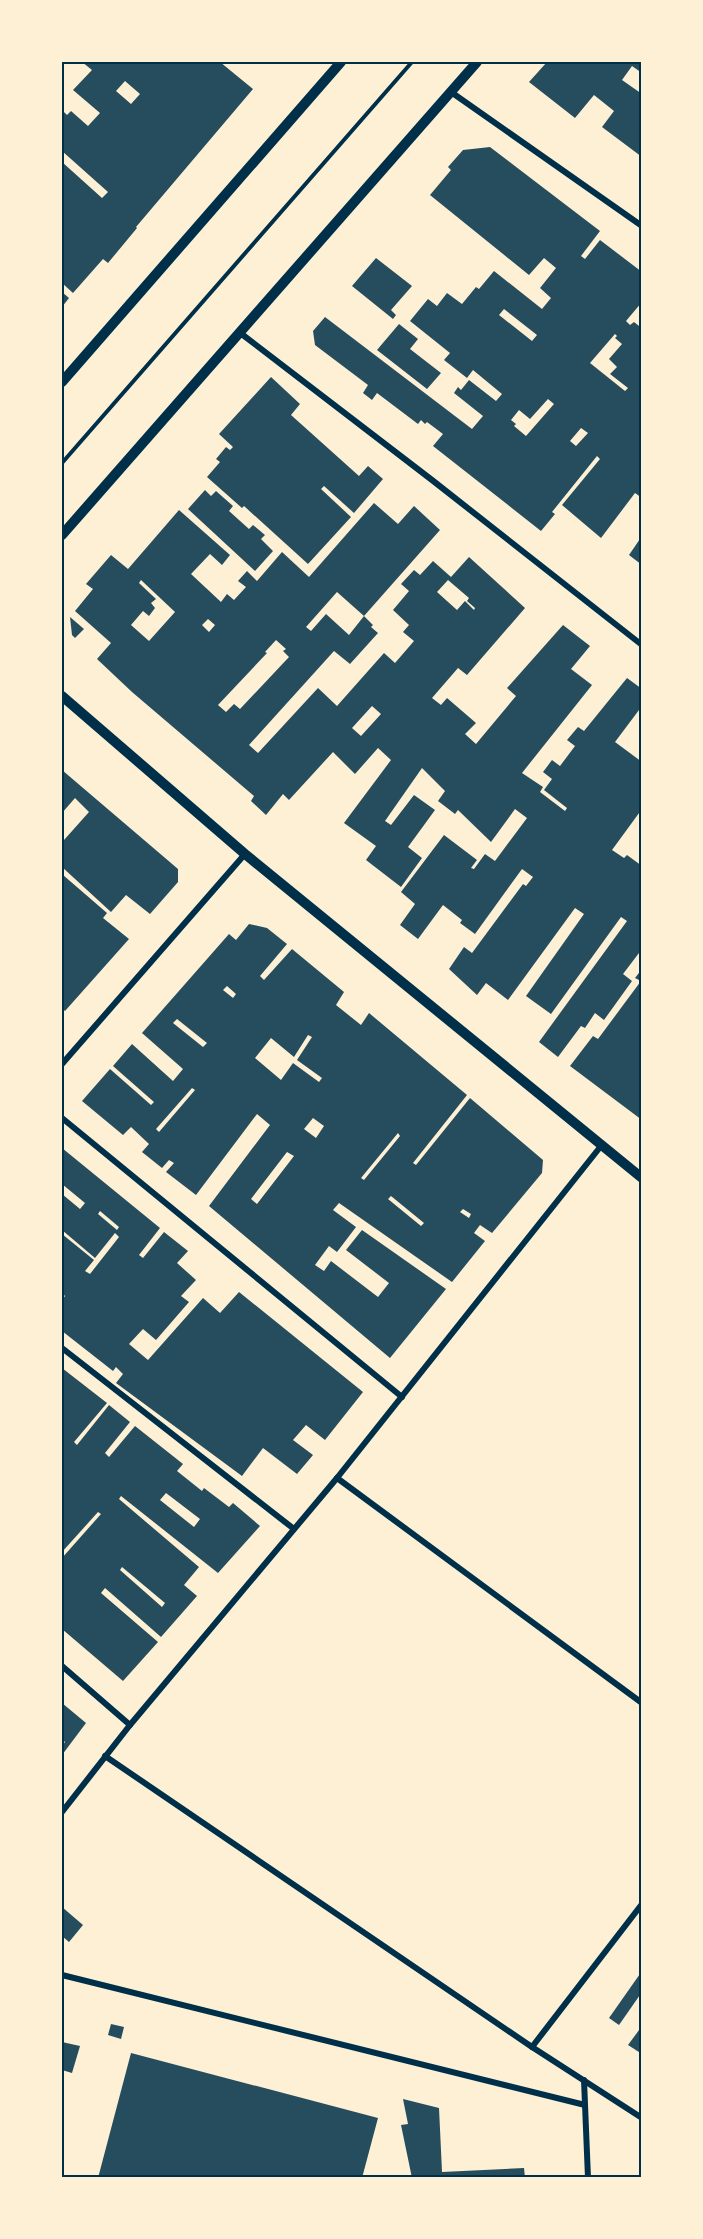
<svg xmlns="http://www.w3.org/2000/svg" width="703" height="2239" viewBox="0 0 703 2239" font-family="'Noto Sans',sans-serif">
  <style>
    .building { fill: #264d5e; fill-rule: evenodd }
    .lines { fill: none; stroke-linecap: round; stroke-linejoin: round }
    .path { stroke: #003049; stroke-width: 4 }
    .minor { stroke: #003049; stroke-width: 6 }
    .tertiary { stroke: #003049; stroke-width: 10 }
    .neatline { fill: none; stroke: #003049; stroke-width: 2 }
  </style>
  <rect width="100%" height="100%" fill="#fdf0d5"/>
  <!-- building -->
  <g class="building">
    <path d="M82,62H220L253,89L136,227L137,228L108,263L103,259L73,293L62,283V162L102,198L108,192L62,151V110L67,115L71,111L88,126L100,113L73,90L92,70ZM125,81L140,94L131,104L116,91Z"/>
    <polygon points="547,62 642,62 642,73 632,66 622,80 642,94 642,157 602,127 614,111 594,95 575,118 529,82"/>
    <path d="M490,147L600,231L581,256L585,259L600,240L642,272V302L626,321L630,325L634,322L639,326L642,323V498L635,493L601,538L562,505L600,459L597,456L552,512L555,514L541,531L433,446L443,434L427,422L425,424L421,420L418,424L377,393L372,400L363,393L368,385L315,345L313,331L325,317L472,429L483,416L454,393L458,387L461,390L469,380L496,401L502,394L473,370L467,378L444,360L450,353L410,321L428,299L437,306L447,293L462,304L476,287L479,289L494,271L542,309L551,298L540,288L556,268L544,258L529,275L430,195L451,170L448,167L463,150ZM504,309L537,335L532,341L499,315ZM615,334L617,336L615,338L622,344L609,359L617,367L610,374L628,388L625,391L590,363ZM548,399L554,404L526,436L514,426L516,424L511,420L519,410L530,419ZM581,428L588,433L576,446L570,441Z"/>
    <polygon points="376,258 412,286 391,310 396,315 393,319 352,286"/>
    <polygon points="62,292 69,298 62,307"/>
    <polygon points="399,324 418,339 410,349 441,373 427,389 377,350"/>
    <polygon points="271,377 300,404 291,415 359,476 368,466 383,479 354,513 324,486 321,489 351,517 308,564 244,506 242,508 207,477 220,462 216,459 226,447 230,450 233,447 219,434"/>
    <polygon points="205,490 211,496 216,491 233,506 229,511 249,529 253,525 265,535 261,539 273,551 255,571 188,509"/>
    <path d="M374,503L398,524L414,506L440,530L364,616L337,592L306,627L311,631L326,614L349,635L364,616L373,625L371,627L378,633L350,664L334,651L249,745L258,753L318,688L337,706L384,653L395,663L414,641L403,632L409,625L393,610L409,591L401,584L414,570L420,575L433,561L451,577L469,557L525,608L467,675L458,668L432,698L441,705L447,698L476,723L465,734L476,744L516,696L507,688L563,625L590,646L571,669L592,685L522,773L543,787L540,792L565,811L567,808L544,790L552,779L543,772L552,760L560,766L575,746L567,740L578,727L584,731L627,678L642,689V706L615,742L642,762V809L612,850L624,858L627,855L642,866V949L623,974L632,981L604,1020L595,1013L585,1028L581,1026L558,1057L539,1042L627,921L621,917L551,1014L526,996L584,914L575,908L508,1000L486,983L477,995L449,969L464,947L472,953L523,884L526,886L533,877L522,869L475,934L460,923L462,920L443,905L418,939L400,925L415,904L401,892L444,835L477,860L471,868L474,869L485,854L495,861L527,818L515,809L491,842L458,810L455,814L438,801L445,791L422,768L385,821L391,825L414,795L435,810L408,847L422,858L401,887L366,860L376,846L344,823L391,760L378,748L355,774L333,752L289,800L283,794L266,815L251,801L254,796L132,692L97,659L111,643L75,611L93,589L86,584L111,555L128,569L179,510L230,555L222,565L210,554L191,574L221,602L227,594L234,600L246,587L238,581L247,571L257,581L282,552L309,577ZM141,580L175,612L149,641L131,625L143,611L149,616L155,608L151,603L156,599L139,583ZM448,580L469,598L467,601L475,608L474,610L465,601L457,610L437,592ZM208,619L215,625L209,632L202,625ZM276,640L286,649L283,651L289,657L240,709L234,704L226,712L218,705L267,653L265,652ZM372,706L381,714L361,736L352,728Z"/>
    <polygon points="642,536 642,565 629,555"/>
    <polygon points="70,617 84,629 75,638 72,635"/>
    <polygon points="62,770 178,869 178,882 150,914 126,895 111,912 62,867 62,837 64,840 89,812 75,798 62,813"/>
    <polygon points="63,875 107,913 103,918 129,939 65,1011 62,1008"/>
    <path d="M249,924L267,928L287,944L260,976L264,980L292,949L344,992L336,1005L361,1025L369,1013L467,1095L413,1163L416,1165L470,1098L543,1160L542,1173L492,1233L480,1225L474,1233L485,1241L452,1282L339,1203L333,1210L356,1227L337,1252L329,1246L315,1265L324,1271L331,1261L378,1297L389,1283L346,1250L362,1230L446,1289L390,1358L209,1206L270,1125L257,1114L196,1195L166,1172L174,1163L169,1160L162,1168L142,1152L149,1144L131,1127L123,1135L82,1101L110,1069L151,1105L154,1102L113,1066L132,1044L173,1081L183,1069L142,1033L229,934L236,940ZM227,986L236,994L233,998L223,990ZM177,1019L207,1043L203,1047L173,1023ZM308,1035L312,1037L297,1060L322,1078L319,1082L293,1063L281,1080L255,1058L271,1038L294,1057ZM192,1088L195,1090L159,1132L156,1129ZM313,1118L324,1126L316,1138L304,1129ZM398,1133L400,1136L364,1180L361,1178ZM287,1152L294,1156L257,1204L251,1199ZM391,1196L424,1223L421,1226L388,1199ZM463,1209L471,1214L469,1218L460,1212Z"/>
    <polygon points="642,969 642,1120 570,1066 593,1036 598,1039 641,981 635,978"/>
    <path d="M62,1148L160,1228L139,1255L143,1258L164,1232L188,1251L177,1263L196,1280L181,1296L189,1302L156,1340L143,1329L129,1344L148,1360L203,1298L220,1313L239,1292L363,1392L325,1440L306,1425L293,1440L313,1455L297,1474L263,1448L242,1476L116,1383L123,1374L116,1367L113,1371L62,1331V1300L65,1296L62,1293V1234L94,1260L85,1271L90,1274L119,1237L115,1233L95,1258L62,1230V1194L80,1209L85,1203L62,1184ZM100,1211L119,1227L117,1230L98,1214Z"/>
    <path d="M62,1368L107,1403L74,1442L77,1445L109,1405L130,1422L105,1453L109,1457L135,1426L183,1464L177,1471L202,1491L204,1488L229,1507L233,1503L260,1526L218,1573L121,1496L119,1499L199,1567L184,1585L197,1596L161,1637L105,1588L101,1593L158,1642L123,1681L62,1629V1558L101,1514L98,1512L62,1552ZM166,1493L200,1519L194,1527L160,1500ZM122,1567L165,1603L162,1607L120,1570Z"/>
    <polygon points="62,1703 86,1723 62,1755 62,1746 65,1742 62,1739"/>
    <polygon points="62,1907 83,1925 69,1942 62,1936"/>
    <polygon points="642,1971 642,1992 619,2025 609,2018"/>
    <polygon points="111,2024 124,2027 121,2039 108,2035"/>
    <polygon points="642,2026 642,2054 628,2045"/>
    <polygon points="62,2042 80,2046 72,2073 62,2070"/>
    <polygon points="131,2053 378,2118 362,2178 98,2178"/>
    <polygon points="403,2099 439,2108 442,2172 524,2168 525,2178 412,2178 401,2125 408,2124"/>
  </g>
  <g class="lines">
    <!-- path -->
    <polyline class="path" points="62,463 412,62"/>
    <!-- minor -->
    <g class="minor">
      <polyline points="451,92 642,226"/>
      <polyline points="239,332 432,480 642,645"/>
      <polyline points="62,1064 245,854"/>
      <polyline points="62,1118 402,1397"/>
      <polyline points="62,1348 294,1529"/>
      <polyline points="337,1478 642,1703"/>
      <polyline points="62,1666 130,1725"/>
      <polyline points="105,1756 532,2047 642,2118"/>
      <polyline points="62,1812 130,1725 337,1478 601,1146"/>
      <polyline points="62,1975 585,2105"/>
      <polyline points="532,2047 642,1904"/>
      <polyline points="584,2080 588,2178"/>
    </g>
    <!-- tertiary -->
    <g class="tertiary">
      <polyline points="62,382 341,62"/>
      <polyline points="62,535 477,62"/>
      <polyline points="62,696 245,854 642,1178"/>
    </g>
  </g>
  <!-- border -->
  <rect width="703" height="2239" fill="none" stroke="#fdf0d5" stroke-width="126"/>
  <rect x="63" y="63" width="577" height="2113" class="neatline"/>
</svg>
